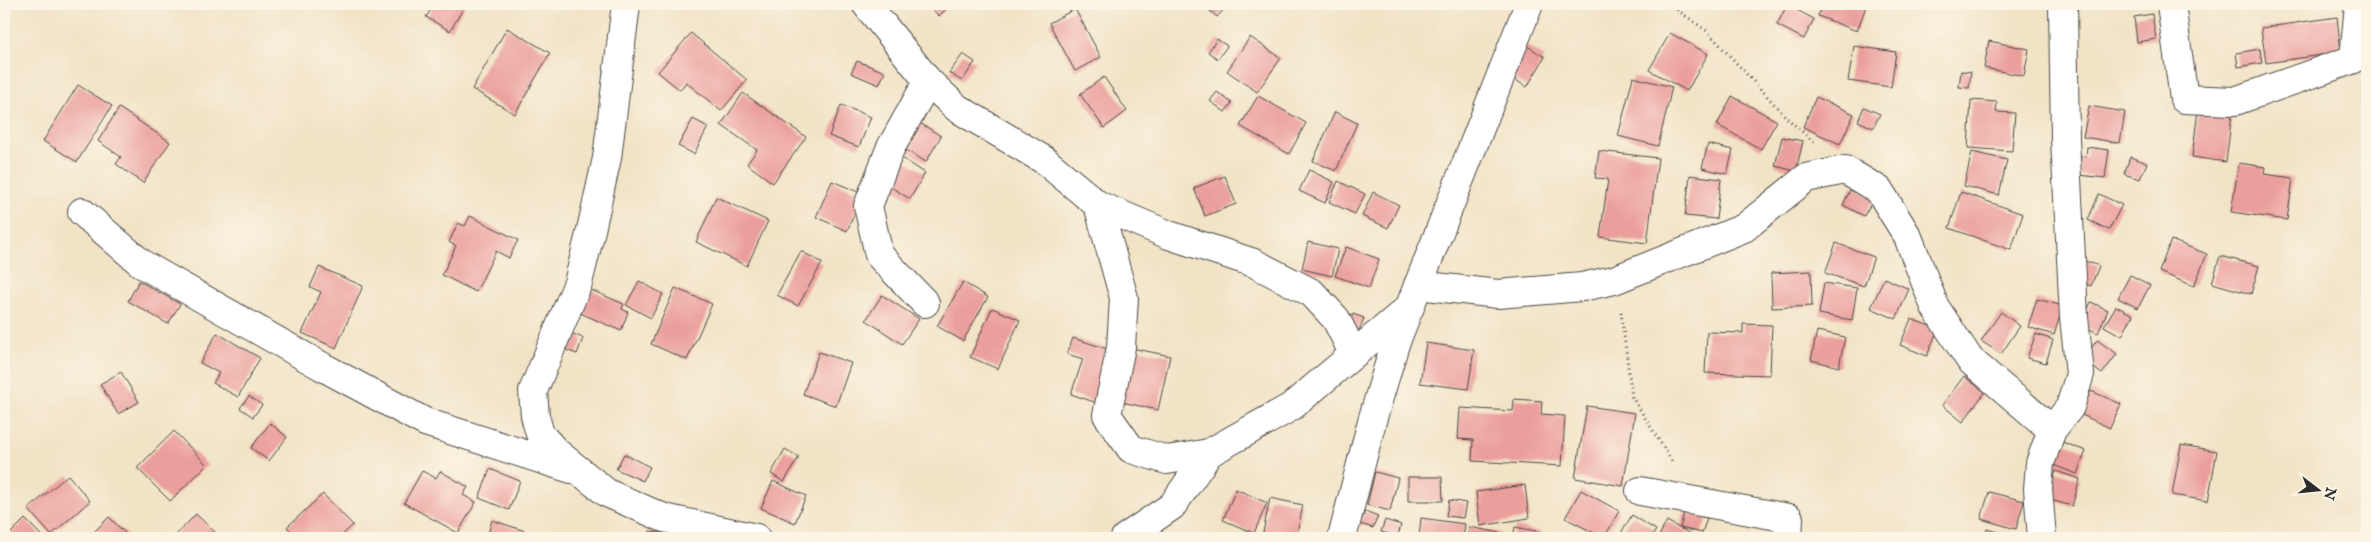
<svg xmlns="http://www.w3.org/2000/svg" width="2371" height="542" viewBox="0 0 2371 542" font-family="'IM FELL English',serif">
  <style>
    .building { fill: #eb9f9c }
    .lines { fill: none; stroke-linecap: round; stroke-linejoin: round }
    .minor-casing { stroke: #494742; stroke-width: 30 }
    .path { stroke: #494742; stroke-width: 3; stroke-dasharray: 1 4; stroke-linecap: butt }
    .minor { stroke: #fff; stroke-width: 28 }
  </style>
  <rect width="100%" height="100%" fill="#fcf5e5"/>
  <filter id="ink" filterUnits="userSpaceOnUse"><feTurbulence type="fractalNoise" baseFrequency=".02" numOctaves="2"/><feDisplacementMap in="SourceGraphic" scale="10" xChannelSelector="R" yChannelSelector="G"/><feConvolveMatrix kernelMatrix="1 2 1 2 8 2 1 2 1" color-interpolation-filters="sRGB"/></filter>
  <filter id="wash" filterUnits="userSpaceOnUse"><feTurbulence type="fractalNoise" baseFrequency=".0096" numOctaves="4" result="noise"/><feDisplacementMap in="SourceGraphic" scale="20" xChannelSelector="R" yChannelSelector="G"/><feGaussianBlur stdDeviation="1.12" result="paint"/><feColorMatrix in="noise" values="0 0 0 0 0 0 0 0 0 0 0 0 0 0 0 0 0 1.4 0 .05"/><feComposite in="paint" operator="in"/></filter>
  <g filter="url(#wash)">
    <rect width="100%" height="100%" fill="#f1e3c6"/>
    <g id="blocks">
      <!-- building -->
      <g class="building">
        <polygon points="435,4 466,4 450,31 426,17"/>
        <polygon points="926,4 951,4 939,16"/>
        <polygon points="1216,4 1221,4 1225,8 1217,17 1210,11"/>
        <polygon points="1822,4 1867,4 1857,31 1818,16"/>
        <polygon points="1787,5 1814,19 1804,39 1777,25"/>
        <polygon points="1075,9 1101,57 1075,71 1049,23"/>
        <polygon points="2152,14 2156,39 2137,42 2134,17"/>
        <polygon points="2337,17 2341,52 2266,63 2261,28"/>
        <polygon points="507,28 550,53 515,114 472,89"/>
        <polygon points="691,33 747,80 721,111 686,82 680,90 658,72"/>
        <polygon points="1670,33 1708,54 1687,91 1649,70"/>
        <polygon points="1250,37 1281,58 1257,92 1227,71"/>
        <polygon points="1217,39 1227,46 1218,59 1208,52"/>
        <polygon points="1989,41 2029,49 2024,76 1984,68"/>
        <polygon points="1524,44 1545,57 1527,87 1506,74"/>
        <polygon points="1854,46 1896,52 1891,87 1848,81"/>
        <polygon points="2260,49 2262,63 2238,67 2236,53"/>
        <polygon points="963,54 975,62 962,81 949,73"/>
        <polygon points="857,61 885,72 879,85 851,73"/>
        <polygon points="1961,71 1971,72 1969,88 1959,87"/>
        <polygon points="1104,77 1127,111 1104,128 1080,94"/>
        <polygon points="1633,77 1672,87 1658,146 1618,136"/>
        <polygon points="78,85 112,106 77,162 43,141"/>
        <polygon points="1217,92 1232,103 1225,112 1210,101"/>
        <polygon points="743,93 806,137 773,183 747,164 757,150 721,125"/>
        <polygon points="1258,96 1306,123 1289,154 1240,126"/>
        <polygon points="1732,96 1777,121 1761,149 1717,125"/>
        <polygon points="1816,97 1854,114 1840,144 1803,127"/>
        <polygon points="1971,100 1997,102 1996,112 2015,113 2012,151 1968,148"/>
        <polygon points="841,105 871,117 859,147 829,136"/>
        <polygon points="2089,106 2125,112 2120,143 2083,137"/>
        <polygon points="1864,107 1880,114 1873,128 1858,121"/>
        <polygon points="119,108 170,142 143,183 116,164 121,157 98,141"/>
        <polygon points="2198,110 2232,114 2226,162 2192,157"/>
        <polygon points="1335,112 1357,123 1336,171 1313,161"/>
        <polygon points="693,119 708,127 694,154 678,146"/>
        <polygon points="920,123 941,136 926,162 904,149"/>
        <polygon points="1782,137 1803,141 1796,171 1775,166"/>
        <polygon points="1708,144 1733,150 1727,174 1702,168"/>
        <polygon points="2087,147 2109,150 2105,178 2079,175 2081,156 2086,157"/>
        <polygon points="1599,151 1658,158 1647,243 1600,237 1608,179 1595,178"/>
        <polygon points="1972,152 2007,160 1999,195 1964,186"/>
        <polygon points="899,156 925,173 910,199 883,182"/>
        <polygon points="2130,157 2147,163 2140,179 2124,174"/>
        <polygon points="2239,163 2265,167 2264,174 2293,178 2287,220 2231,212"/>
        <polygon points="1309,170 1334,182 1325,203 1299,191"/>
        <polygon points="1690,175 1721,179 1716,219 1685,216"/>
        <polygon points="1225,176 1236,204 1205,216 1194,188"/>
        <polygon points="832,181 863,194 847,231 816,217"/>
        <polygon points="1338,181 1365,194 1355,214 1329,202"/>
        <polygon points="1852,186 1874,198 1864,216 1843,205"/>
        <polygon points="1373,192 1399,205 1388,228 1362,216"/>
        <polygon points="1961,192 2023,214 2011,250 1949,228"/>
        <polygon points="2099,194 2122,205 2109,230 2088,220"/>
        <polygon points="716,197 768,221 747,266 696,242"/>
        <polygon points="470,216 518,240 509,258 496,251 476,292 442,275 456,246 449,242 458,223 465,226"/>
        <polygon points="2171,240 2207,254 2194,286 2159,272"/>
        <polygon points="1308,242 1338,249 1332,276 1302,269"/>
        <polygon points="1836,243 1874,257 1864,286 1825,273"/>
        <polygon points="1346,247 1379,259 1369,288 1335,276"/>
        <polygon points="801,251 822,263 798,306 777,295"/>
        <polygon points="2220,256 2259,266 2251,294 2212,283"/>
        <polygon points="2080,259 2099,266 2091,286 2073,279"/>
        <polygon points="319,267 363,286 336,348 302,333 321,292 310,287"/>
        <polygon points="1811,271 1812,306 1772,308 1771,273"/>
        <polygon points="2130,275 2150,285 2138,308 2118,298"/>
        <polygon points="1884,278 1909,289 1896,319 1871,308"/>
        <polygon points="139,281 180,304 168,324 128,301"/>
        <polygon points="639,281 663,294 651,318 626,305"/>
        <polygon points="963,282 988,297 963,341 937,326"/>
        <polygon points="1824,283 1857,288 1852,320 1819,314"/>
        <polygon points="675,288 712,304 687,360 651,344"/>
        <polygon points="589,289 624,304 622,309 628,312 621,331 578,312"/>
        <polygon points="882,295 919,319 902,344 866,320"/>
        <polygon points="2037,299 2063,306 2054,335 2028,327"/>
        <polygon points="2091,302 2108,310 2098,333 2081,325"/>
        <polygon points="2116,306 2133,315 2122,336 2104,326"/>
        <polygon points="992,308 1020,320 998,369 970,357"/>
        <polygon points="2001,312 2020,326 2001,354 1981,341"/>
        <polygon points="1353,314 1364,318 1359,331 1348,327"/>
        <polygon points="1911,319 1938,329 1927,356 1900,345"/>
        <polygon points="1743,324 1772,325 1770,375 1705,373 1707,332 1743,333"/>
        <polygon points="1817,331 1845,337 1839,367 1811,360"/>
        <polygon points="568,332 583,338 577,354 561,348"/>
        <polygon points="217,333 260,358 238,397 213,383 219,373 200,363"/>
        <polygon points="2036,334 2053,340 2046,363 2027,358"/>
        <polygon points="1073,338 1117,352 1100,404 1071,394 1083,359 1067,354"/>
        <polygon points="2097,340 2117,354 2102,374 2083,360"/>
        <polygon points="1426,343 1474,350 1468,389 1420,383"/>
        <polygon points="1127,347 1170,356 1158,410 1117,401"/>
        <polygon points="819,352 851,363 836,406 803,394"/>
        <polygon points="121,372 139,402 118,414 100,384"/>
        <polygon points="1964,376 1985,392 1963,422 1942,405"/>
        <polygon points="2091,391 2121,404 2110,428 2080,414"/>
        <polygon points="249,396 262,405 253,417 240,408"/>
        <polygon points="1514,399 1542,401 1541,414 1565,416 1562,466 1472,461 1473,440 1458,439 1460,408 1513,411"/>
        <polygon points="1587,406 1635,413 1623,486 1575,478"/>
        <polygon points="270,423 287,437 269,461 251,448"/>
        <polygon points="174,431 207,465 170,501 137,468"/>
        <polygon points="2057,440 2086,451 2077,474 2048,463"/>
        <polygon points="2181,445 2217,451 2208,501 2172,495"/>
        <polygon points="785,449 799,457 784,482 771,474"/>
        <polygon points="624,454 650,467 643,481 616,469"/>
        <polygon points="490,469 520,481 509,510 479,498"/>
        <polygon points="422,471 436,478 440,471 468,487 463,495 476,502 458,533 404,503"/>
        <polygon points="2056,471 2080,479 2072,506 2047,499"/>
        <polygon points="1375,472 1398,478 1390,511 1367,505"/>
        <polygon points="68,475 90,501 51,535 28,509"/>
        <polygon points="1408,477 1442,477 1443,501 1408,501"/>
        <polygon points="773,481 806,496 795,523 761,508"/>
        <polygon points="1525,485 1529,518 1480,526 1476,492"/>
        <polygon points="1236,489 1267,503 1254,533 1223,520"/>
        <polygon points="1581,490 1619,511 1604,538 1565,518"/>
        <polygon points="1989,492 2024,501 2016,529 1981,519"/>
        <polygon points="323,494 353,525 339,538 298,538 287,527"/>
        <polygon points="1270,498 1303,505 1296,538 1262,537"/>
        <polygon points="1449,500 1466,503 1463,518 1446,516"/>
        <polygon points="1365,511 1378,516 1373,528 1360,524"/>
        <polygon points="1684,513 1707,518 1702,533 1680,528"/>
        <polygon points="196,514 221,538 173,538"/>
        <polygon points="1632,515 1656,530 1651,538 1618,538"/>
        <polygon points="109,517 130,538 88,538"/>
        <polygon points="1421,518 1465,524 1463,538 1419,538"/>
        <polygon points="25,519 44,538 6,538"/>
        <polygon points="492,520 525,531 523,538 487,538"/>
        <polygon points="1385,520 1401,525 1398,536 1381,532"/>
        <polygon points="1667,521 1681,529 1699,538 1658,538"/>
        <polygon points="1469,527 1501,533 1500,538 1467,538"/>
        <polygon points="1515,527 1541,532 1540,538 1513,538"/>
        <polygon points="1987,529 2019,538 1985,538"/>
        <polygon points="650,531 664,534 664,538 648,538"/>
      </g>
    </g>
  </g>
  <g filter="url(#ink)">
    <use href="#blocks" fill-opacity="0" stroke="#494742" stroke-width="1"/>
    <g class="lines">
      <defs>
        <g id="minor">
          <polyline points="626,4 607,158 591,230 578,283 533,391 535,416 540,434 556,452 607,493 664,518 756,538"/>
          <polyline points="866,4 928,81 957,108 1044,160 1098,205 1169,235 1254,263 1312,293 1336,319 1353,353"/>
          <polyline points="2171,4 2184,99 2235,101 2354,59 2359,4"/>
          <polyline points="1098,205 1124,298 1121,347 1107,415 1131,449 1167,460 1209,453"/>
          <polyline points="82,212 142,264 323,367 425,422 571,469"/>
          <polyline points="1418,285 1498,294 1582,287 1614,280 1744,228 1806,178 1845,170 1879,190 1908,237 1935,307 1970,360 2052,430"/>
          <polyline points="925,303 879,255 868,206 890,149 928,81"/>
          <polyline points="1640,491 1789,518 1788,538"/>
          <polyline points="1125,538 1172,506 1209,453 1291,407 1410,307"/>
          <polyline points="1342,538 1372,421 1395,344 1529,4"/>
          <polyline points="2042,538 2038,489 2040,463 2052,430 2070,407 2080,374 2074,317 2065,139 2063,4"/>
        </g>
      </defs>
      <!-- minor casing -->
      <use href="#minor" class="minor-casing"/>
      <!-- path -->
      <g class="path">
        <polyline points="1669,4 1707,31 1787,118 1815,143"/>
        <polyline points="1621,312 1632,397 1673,463"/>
      </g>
      <!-- minor -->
      <use href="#minor" class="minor"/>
    </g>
  </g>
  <!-- margin -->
  <rect width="2371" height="542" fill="none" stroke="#fcf5e5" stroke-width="20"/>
  <!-- north arrow -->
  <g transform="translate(2318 490) rotate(106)" stroke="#fcf5e5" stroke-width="4" paint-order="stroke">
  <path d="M0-4L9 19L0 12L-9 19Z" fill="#2b2b2b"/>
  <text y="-8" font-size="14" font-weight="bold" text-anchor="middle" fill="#2b2b2b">N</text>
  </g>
</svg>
